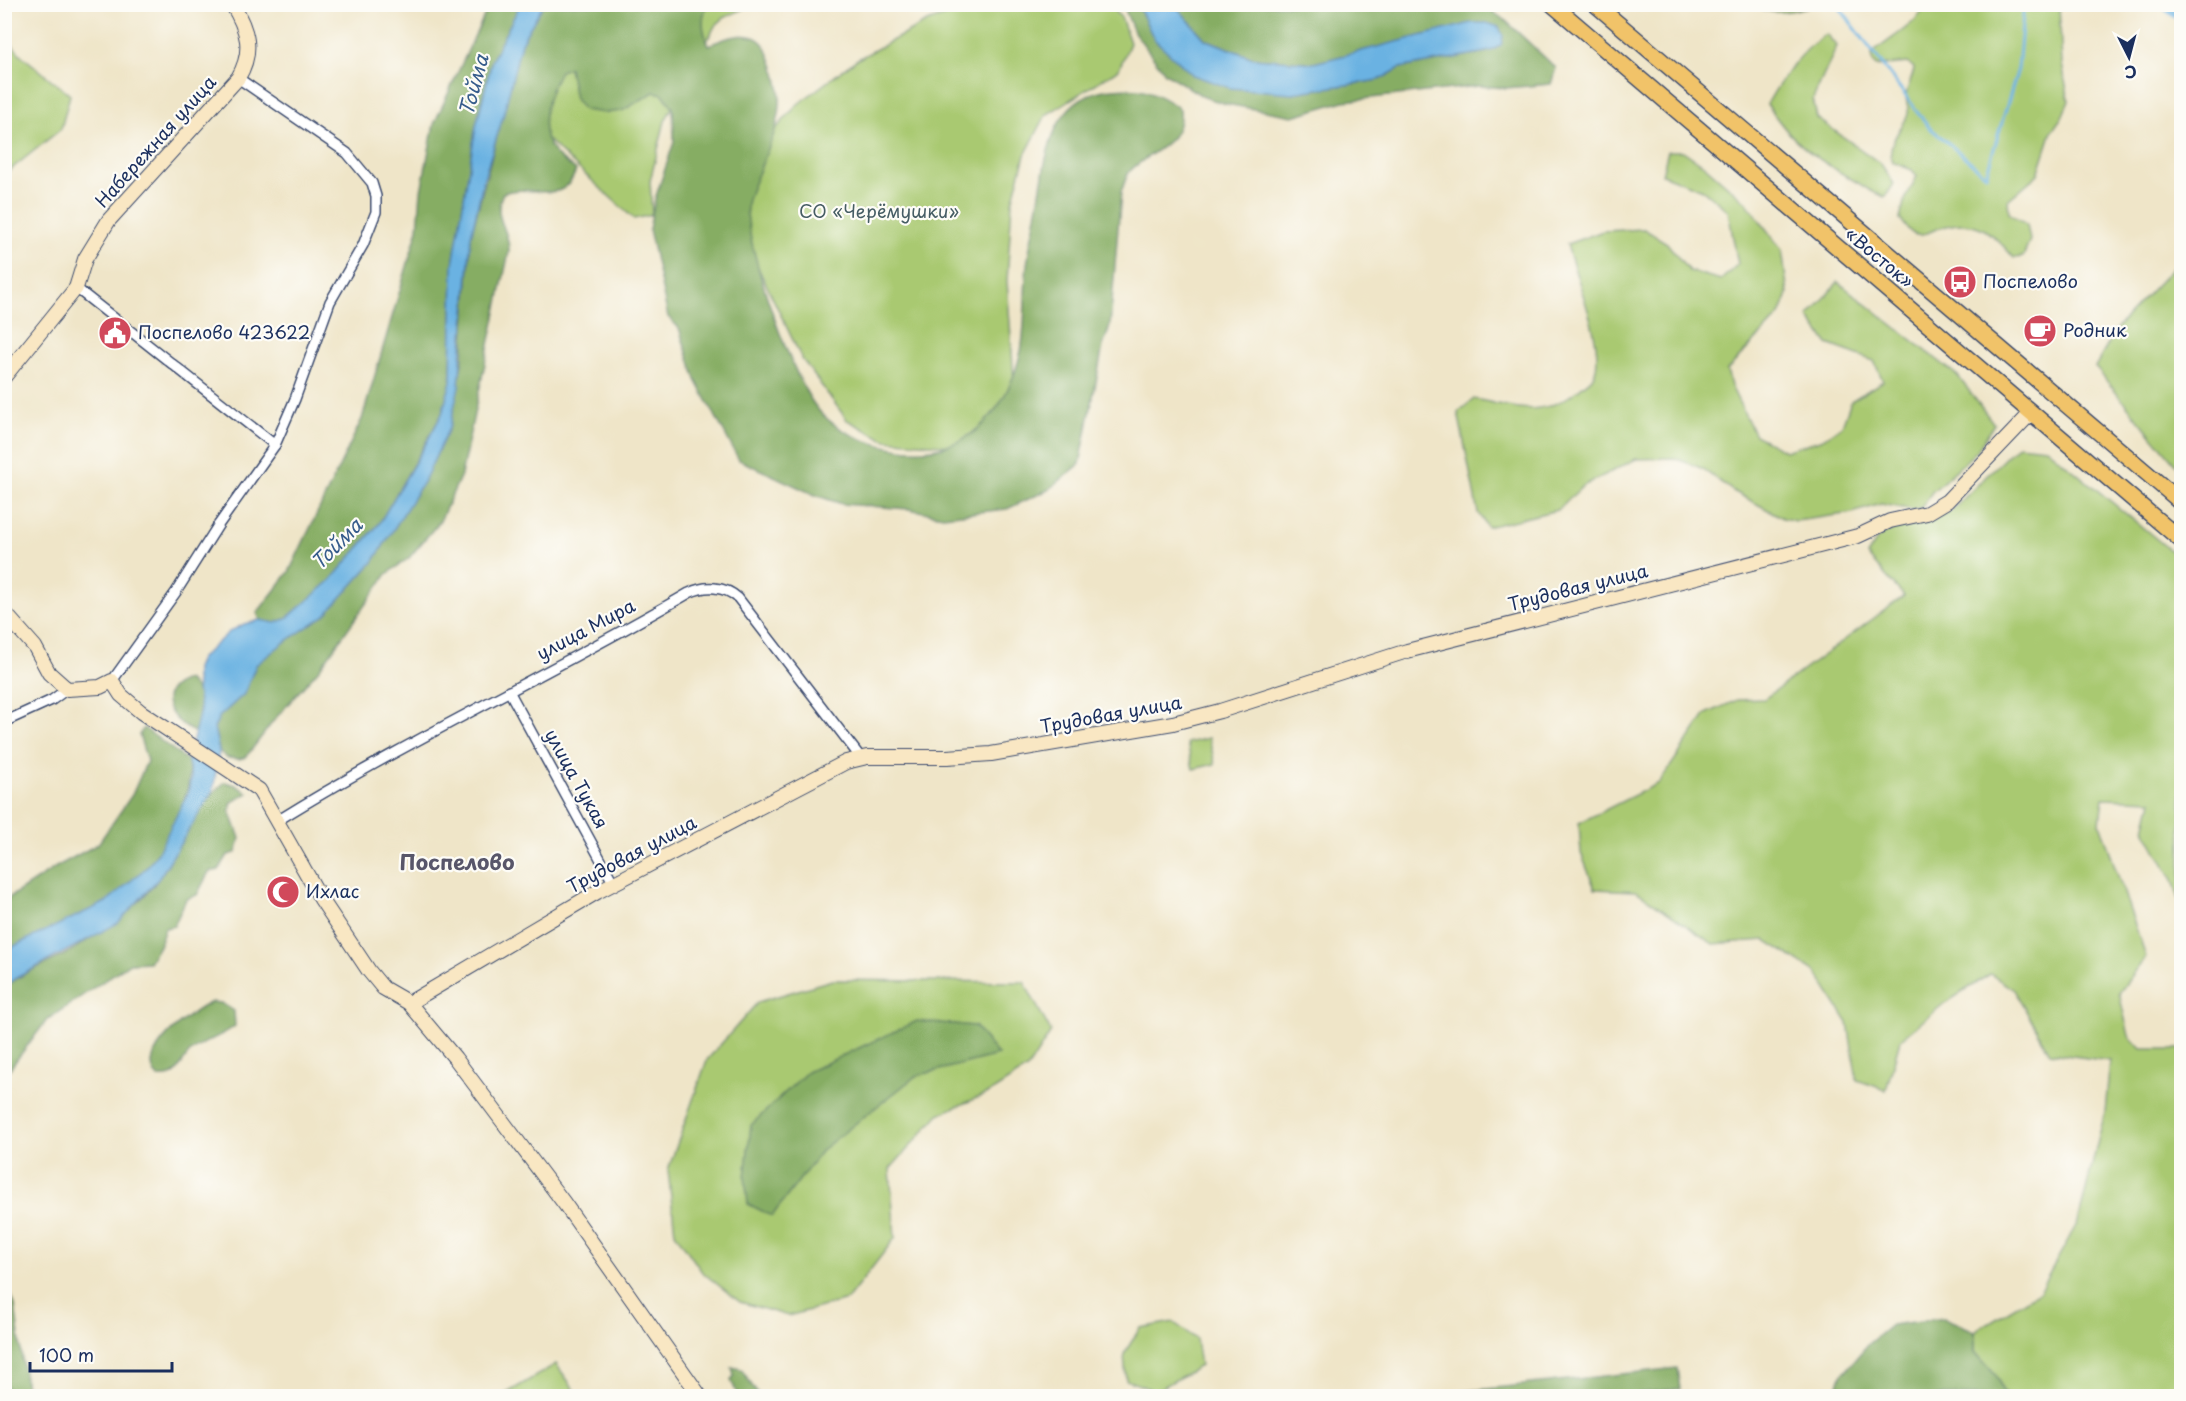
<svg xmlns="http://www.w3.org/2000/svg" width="2186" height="1401" viewBox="0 0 2186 1401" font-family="'Playpen Sans',sans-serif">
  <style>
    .green { fill: #a9c971; stroke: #627c68; stroke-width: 1.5 }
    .forest { fill: #86ad63; stroke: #506e60; stroke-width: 1.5 }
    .water { fill: #6ab2e2; stroke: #4270a0; stroke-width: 1.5 }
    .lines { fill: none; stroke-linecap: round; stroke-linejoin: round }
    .stream { stroke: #6ab2e2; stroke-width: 3 }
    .canal { stroke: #6ab2e2; stroke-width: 10 }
    .street-casing { stroke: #3b4a6e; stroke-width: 12 }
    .secondary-casing { stroke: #3b4a6e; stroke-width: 16 }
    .primary-casing { stroke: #3b4a6e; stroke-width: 18 }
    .street { stroke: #fff; stroke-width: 9 }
    .secondary { stroke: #f9e7c3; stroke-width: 14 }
    .primary { stroke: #f1c369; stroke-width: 15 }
    .labels { text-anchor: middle; stroke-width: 4.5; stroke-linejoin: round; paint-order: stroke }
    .street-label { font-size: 18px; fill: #1b2f5e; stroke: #fdfcf7 }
    .park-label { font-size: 18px; fill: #465d64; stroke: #fdfcf7 }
    .poi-label { font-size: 18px; fill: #1b2f5e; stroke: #fdfcf7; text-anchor: start }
    .water-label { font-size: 20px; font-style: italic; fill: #375d8c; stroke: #fdfcf7 }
    .quarter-label { font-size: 21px; font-weight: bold; fill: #58566a; stroke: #fdfcf7 }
  </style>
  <rect width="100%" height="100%" fill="#fdfcf7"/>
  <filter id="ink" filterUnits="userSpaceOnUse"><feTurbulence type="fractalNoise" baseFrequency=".0167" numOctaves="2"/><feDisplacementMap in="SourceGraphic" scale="12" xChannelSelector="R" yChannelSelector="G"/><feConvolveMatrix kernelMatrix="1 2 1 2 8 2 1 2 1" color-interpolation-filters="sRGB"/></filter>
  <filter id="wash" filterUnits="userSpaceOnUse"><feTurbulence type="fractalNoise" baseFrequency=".008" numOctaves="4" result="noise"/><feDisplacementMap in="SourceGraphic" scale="24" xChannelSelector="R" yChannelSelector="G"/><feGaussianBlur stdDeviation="1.35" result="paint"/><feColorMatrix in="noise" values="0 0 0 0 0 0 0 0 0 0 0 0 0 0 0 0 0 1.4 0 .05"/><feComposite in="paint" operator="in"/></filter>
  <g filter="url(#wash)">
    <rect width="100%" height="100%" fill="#efe5c8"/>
    <!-- green -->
    <g class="green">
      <polygon points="980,4 1115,5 1116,13 1121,17 1130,43 1119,69 1046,115 1025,155 1012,202 1007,281 1014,381 985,429 966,439 952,446 885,440 847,420 802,359 751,253 744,215 745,183 765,141 798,104 856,60 927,22"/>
      <polygon points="612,5 751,5 724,18 715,26 665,121 650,181 652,215 634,219 527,121 537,87"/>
      <path d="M1756,5H1816C1799,9 1771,19 1756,5Z"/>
      <path d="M1925,5H2059L2062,64L2069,101L2062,117L2052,131L2038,174L2008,200L2009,213L2027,225L2030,240L2023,257L2014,258C1990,229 1973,215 1934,230C1927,233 1920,238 1912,233C1908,230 1904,223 1900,219L1904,202L1917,176L1912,170L1892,162C1887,145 1898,133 1906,119C1911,110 1906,104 1906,96C1907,86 1913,78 1914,68L1908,63L1876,66L1872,61V54C1885,41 1920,23 1925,5Z"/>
      <path d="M1826,34L1837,46L1813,99L1817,118L1881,164L1894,184L1885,197C1869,192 1866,187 1853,180C1815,158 1790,141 1767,104C1782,78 1801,51 1826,34Z"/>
      <polygon points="5,37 21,55 70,95 61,129 5,174"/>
      <path d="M1668,151H1683L1705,166L1746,202L1782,250L1788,294L1780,315L1727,370L1731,386L1755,435L1785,451L1823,439L1842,426L1851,401L1883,381L1874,361L1828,344L1808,317L1838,282L1958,376L1994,424L1977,451L1932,492L1922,507L1914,510L1881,504L1852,513L1796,521L1783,518L1733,491L1701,468L1674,458L1636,459L1583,486L1557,510L1487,527L1478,513L1458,412L1474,399C1518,407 1540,420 1578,390C1582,386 1589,382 1592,378C1610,353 1574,275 1567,244L1603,231L1644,229L1667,243L1689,271L1721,280L1738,264L1728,211L1703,190L1662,174Z"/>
      <polygon points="2181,259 2181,471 2095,367 2119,325"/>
      <polygon points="2018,445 2046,448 2181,559 2181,905 2173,880 2145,830 2152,800 2103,798 2100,823 2146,957 2119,993 2129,1036 2141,1049 2181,1049 2181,1396 2007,1396 2002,1390 1999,1379 1975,1352 1975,1331 2039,1292 2078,1222 2105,1112 2110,1061 2050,1053 2014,990 1990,974 1941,1006 1900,1040 1886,1090 1857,1080 1848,1023 1816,972 1765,940 1713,944 1636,891 1595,889 1581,853 1579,823 1659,783 1706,714 1737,700 1764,699 1904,596 1867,555 1878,538 1902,524 1950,512"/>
      <polygon points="1209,738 1215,764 1193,769 1187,743"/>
      <polygon points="832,980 1024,982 1051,1032 1028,1068 991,1092 939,1114 890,1169 895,1238 847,1300 788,1316 740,1302 702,1272 675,1233 668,1170 707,1060 758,1002"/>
      <polygon points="1173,1322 1196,1339 1200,1366 1156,1391 1126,1380 1124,1354 1140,1328"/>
      <polygon points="556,1364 579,1396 502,1396"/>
    </g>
    <!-- forest -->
    <g class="forest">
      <polygon points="489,5 520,5 492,60 476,126 453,265 451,382 442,414 379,524 330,581 286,619 275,623 260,620 257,613 289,572 362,419 418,229 421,191 434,124"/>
      <path d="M543,5H707C701,20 702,30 709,45C727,37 756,26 767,50C792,102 777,126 758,174C754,184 748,195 747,205C745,245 793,386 822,414C842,434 867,443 894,448C964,461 1006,415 1021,351C1027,320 1023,288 1028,258C1031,238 1036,218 1039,199C1046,156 1051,100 1104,90C1137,85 1153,89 1180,109C1184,144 1151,150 1130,171C1126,176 1124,185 1121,192L1110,326L1103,346L1080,464L1048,490L1007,509L943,516L909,509L842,504L815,495L739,460L696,380L679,328L668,317L649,229L655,199L674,142L673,108L663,94L654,92L622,111L605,113L584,110L575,99L569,68L560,71C548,93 535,129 554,152C559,159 569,165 576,170C563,209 532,182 503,193C491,219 510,227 509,252L461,475L440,521L409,558L387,574L320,668L275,719L246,757L239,759L227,758L219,751L214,728L219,717L244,694L256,665L282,644L325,615L373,562L425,479L450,426L463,358L471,236L521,43Z"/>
      <polygon points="1123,5 1138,5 1154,39 1292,93 1379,80 1400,68 1491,51 1389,45 1314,63 1253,58 1205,39 1175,5 1483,5 1506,21 1556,68 1551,84 1506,88 1479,86 1344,101 1293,116 1226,104 1204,97 1165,73 1134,32"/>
      <path d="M187,680C206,692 199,714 196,733C171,722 150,691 187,680Z"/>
      <path d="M144,728L188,761C192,786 185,800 174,821C168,832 164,844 157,854C127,901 65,923 16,945L5,955L4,901L56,867L98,844L132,795L147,761L139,735Z"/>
      <path d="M225,782L236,785L248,793L232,802L230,811L240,838L236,853L228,855L219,870L209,872L197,895L186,899L174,926L165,928L159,946L149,962L130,963L47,1020L5,1075V988C23,971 47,965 69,952C92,938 119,919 139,901C176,867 187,813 225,782Z"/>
      <path d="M212,1002L221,1003L234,1011L235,1026C223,1036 206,1040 193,1050C178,1061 182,1080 158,1077C133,1054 193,1010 212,1002Z"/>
      <polygon points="917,1021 975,1026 998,1055 916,1076 823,1149 772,1216 748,1204 745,1177 751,1125 807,1072"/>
      <polygon points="4,1277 15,1305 27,1396 10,1396 5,1383"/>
      <polygon points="1944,1318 1975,1331 1975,1352 1999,1379 2002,1390 2007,1396 1834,1396 1841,1376 1868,1344 1891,1325"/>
      <polygon points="732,1367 741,1369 759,1396 738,1396 731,1380 734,1376"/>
      <polygon points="1677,1368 1680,1389 1614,1396 1421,1396"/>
    </g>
    <!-- water -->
    <g class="water">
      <polygon points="520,5 543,5 521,43 503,117 484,178 471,236 459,386 450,426 425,479 373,562 325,615 282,644 256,665 244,694 219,717 214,728 219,751 213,791 159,878 118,923 14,979 5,988 4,955 16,945 106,902 146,868 157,854 188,793 191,778 188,761 200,710 196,679 196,668 200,659 229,632 244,624 260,620 275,623 286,619 330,581 379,524 424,447 442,414 451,382 453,265 476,126 492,60"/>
      <polygon points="1138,5 1175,5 1205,39 1253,58 1314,63 1471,23 1487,23 1499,27 1503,36 1501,45 1491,51 1400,68 1379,80 1292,93 1230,88 1193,75 1154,39"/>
    </g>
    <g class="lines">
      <!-- stream -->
      <polyline class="stream" points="1837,4 1929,127 1986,175 2018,69 2024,4"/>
      <!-- canal -->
      <polyline class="canal" points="2164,4 2182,18"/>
    </g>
  </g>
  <g filter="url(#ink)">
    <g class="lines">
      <defs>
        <g id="street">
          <polyline points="76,288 275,445"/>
          <polyline points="112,681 176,592 219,524 275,445 295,399 330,302 363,245 376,212 376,196 372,183 347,153 238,78"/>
          <polyline points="509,691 614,884"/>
          <polyline points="4,722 52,700 67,689"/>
          <path d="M277,821C411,738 554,672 689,593C705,585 725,586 738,598L861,758"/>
        </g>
        <g id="secondary">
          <path d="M4,377L76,288L85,259L109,220L238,78C254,51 248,30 232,4"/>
          <polyline points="4,612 35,647 49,673 67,689 100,687 112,681 121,695 141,712 259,790 321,899 369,971 383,988 409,1003 455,1058 564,1203 700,1396"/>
          <polyline points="409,1003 597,892 846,762 867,757 947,757 991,754 1173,723 1220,711 1407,651 1858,536 1890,521 1927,513 1947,501 2031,413"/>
        </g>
        <g id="primary">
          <polyline points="1552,4 2182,541"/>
          <polyline points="1595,4 2182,503"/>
        </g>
      </defs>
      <!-- street casing -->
      <use href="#street" class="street-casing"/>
      <!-- secondary casing -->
      <use href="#secondary" class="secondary-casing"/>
      <!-- primary casing -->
      <use href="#primary" class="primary-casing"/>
      <!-- street -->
      <use href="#street" class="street"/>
      <!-- secondary -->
      <use href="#secondary" class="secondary"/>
      <!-- primary -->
      <use href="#primary" class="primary"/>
    </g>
  </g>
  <!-- icons -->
  <defs>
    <symbol id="bus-disc" viewBox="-11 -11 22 22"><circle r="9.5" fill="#d1495b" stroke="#fdfcf7"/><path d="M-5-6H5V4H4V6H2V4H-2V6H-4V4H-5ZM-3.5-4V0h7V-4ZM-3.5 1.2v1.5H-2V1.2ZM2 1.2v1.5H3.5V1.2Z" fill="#fff"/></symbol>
    <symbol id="cafe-disc" viewBox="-11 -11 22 22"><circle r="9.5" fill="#d1495b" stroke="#fdfcf7"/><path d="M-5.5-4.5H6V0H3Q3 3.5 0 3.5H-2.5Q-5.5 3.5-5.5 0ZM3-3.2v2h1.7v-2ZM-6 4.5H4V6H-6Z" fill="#fff"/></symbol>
    <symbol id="civic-disc" viewBox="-11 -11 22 22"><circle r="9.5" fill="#d1495b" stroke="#fdfcf7"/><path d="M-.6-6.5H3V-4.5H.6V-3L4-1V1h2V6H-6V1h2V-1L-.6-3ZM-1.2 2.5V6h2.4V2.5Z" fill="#fff"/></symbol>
    <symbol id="mosque-disc" viewBox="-11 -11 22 22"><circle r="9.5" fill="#d1495b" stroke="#fdfcf7"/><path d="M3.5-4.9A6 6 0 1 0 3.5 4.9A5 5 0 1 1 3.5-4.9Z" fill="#fff"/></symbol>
  </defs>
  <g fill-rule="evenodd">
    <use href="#bus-disc" x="1941" y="263" width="38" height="38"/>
    <use href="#cafe-disc" x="2021" y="312" width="38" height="38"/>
    <use href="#civic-disc" x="96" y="314" width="38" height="38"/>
    <use href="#mosque-disc" x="264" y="873" width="38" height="38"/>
  </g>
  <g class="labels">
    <!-- street labels -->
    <g class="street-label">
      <text transform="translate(156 142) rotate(-48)" y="6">Набережная улица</text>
      <text transform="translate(1879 258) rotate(40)" y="6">«Восток»</text>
      <text transform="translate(1578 588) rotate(-14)" y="6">Трудовая улица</text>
      <text transform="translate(586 630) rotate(-28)" y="6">улица Мира</text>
      <text transform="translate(1111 715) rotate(-10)" y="6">Трудовая улица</text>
      <text transform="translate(576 779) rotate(61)" y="6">улица Тукая</text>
      <text transform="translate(632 855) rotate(-28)" y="6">Трудовая улица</text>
    </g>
    <!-- park labels -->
    <g class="park-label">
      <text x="879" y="218">СО «Черёмушки»</text>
    </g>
    <!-- poi labels -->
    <g class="poi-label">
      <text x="1983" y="288">Поспелово</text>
      <text x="2063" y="337">Родник</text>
      <text x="138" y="339">Поспелово 423622</text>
      <text x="306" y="898">Ихлас</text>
    </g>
    <!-- water labels -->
    <g class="water-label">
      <text transform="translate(474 85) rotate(-75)" y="7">Тойма</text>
      <text transform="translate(337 544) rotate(-45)" y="7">Тойма</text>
    </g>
    <!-- quarter labels -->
    <g class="quarter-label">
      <text x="457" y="870">Поспелово</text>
    </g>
  </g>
  <!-- margin -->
  <rect width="2186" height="1401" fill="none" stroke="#fdfcf7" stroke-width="24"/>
  <!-- north arrow -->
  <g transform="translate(2129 57) rotate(174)" stroke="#fdfcf7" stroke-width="4.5" paint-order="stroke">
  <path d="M0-4.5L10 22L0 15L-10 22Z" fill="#1b2f5e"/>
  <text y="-9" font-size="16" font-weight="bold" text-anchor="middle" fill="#1b2f5e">С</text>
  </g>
  <!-- scale -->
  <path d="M30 1362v9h142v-9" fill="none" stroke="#1b2f5e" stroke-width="3"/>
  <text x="39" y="1362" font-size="18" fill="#1b2f5e" stroke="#fdfcf7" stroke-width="4.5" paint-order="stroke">100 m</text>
</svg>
